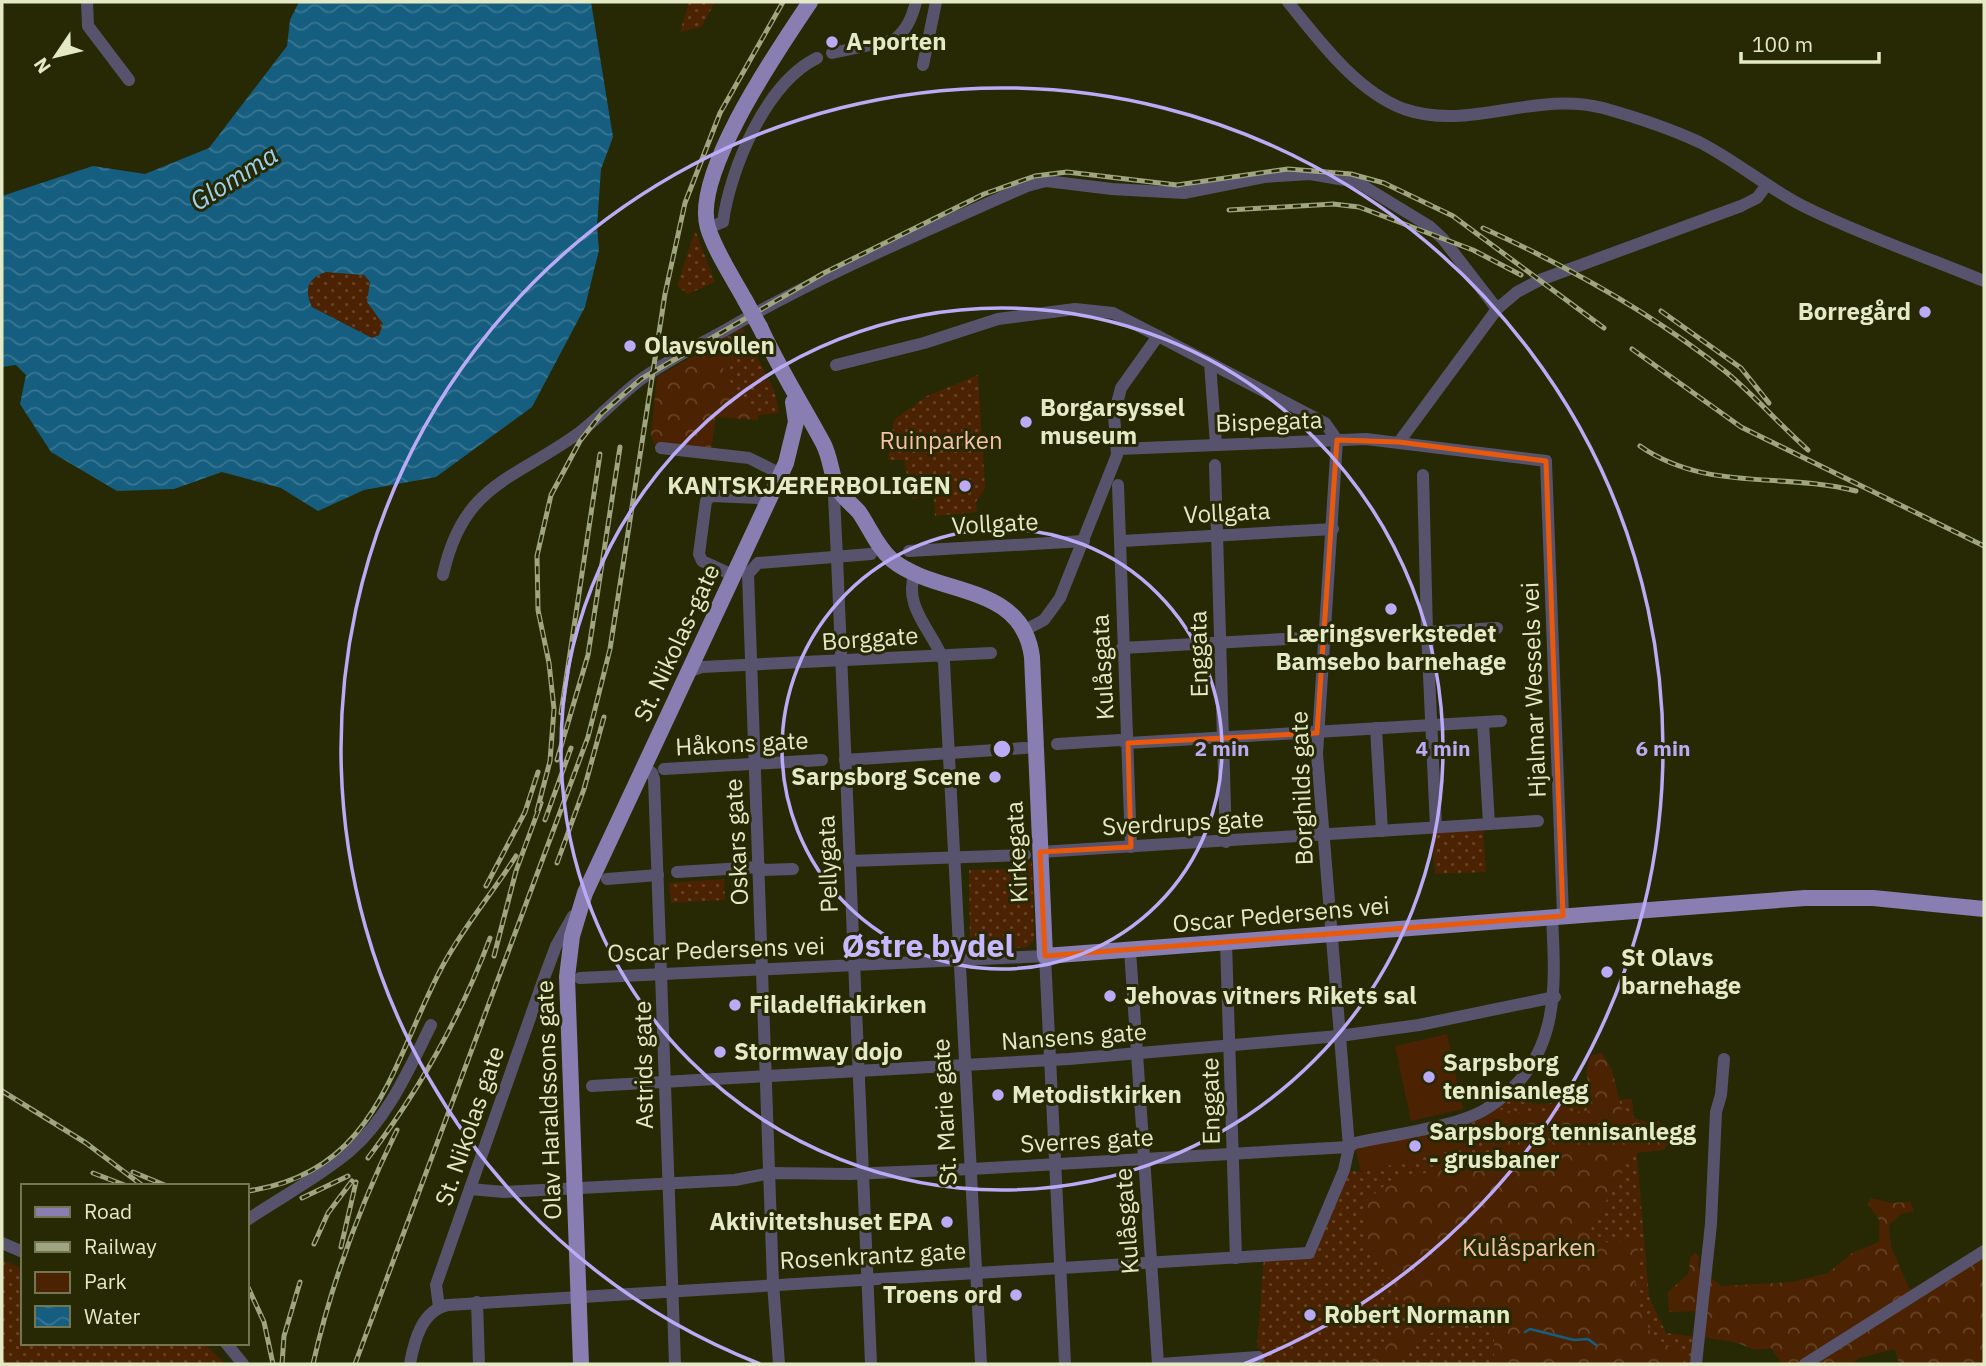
<svg xmlns="http://www.w3.org/2000/svg" width="1986" height="1366" viewBox="0 0 1986 1366" font-family="'IBM Plex Sans',sans-serif">
  <style>
    .green { fill: url(#green-dots) }
    .forest { fill: url(#forest-crowns) }
    .pitch { fill: #4c2302 }
    .water { fill: url(#water-waves); fill-rule: evenodd }
    .lines { fill: none; stroke-linecap: round; stroke-linejoin: round }
    .stream { stroke: #165e80; stroke-width: 2.5 }
    .minor { stroke: #58536c; stroke-width: 12 }
    .major { stroke: #897eb2; stroke-width: 16 }
    .rail-casing { stroke: #a0a581; stroke-width: 5 }
    .rail { stroke: #262904; stroke-width: 2.5; stroke-dasharray: 8; stroke-linecap: butt }
    .major-bridge { stroke: #897eb2; stroke-width: 16 }
    .marked { fill: none; stroke: #e8590c; stroke-width: 5; stroke-linejoin: round }
    .ring { fill: none; stroke: #bbaaf6; stroke-width: 3.5 }
    .poi-dot { fill: #bbaaf6; stroke: #262904; stroke-width: 2.5 }
    .labels { text-anchor: middle; stroke-width: 6; stroke-linejoin: round; paint-order: stroke }
    .poi-label { font-size: 24px; font-weight: bold; fill: #e4e9c6; stroke: #262904; text-anchor: start }
    .street-label { font-size: 24px; fill: #e4e9c6; stroke: #262904 }
    .park-label { font-size: 24px; fill: #f3c3a4; stroke: #262904 }
    .water-label { font-size: 26px; font-style: italic; fill: #9cd1ef; stroke: #262904 }
    .district-label { font-size: 32px; font-weight: bold; fill: #c6b7fe; stroke: #262904 }
    .centre { fill: #bbaaf6; stroke: #262904; stroke-width: 3.5 }
    .ring-label { font-size: 21px; text-anchor: middle; font-weight: bold; fill: #bbaaf6; stroke: #262904; stroke-width: 6; stroke-linejoin: round; paint-order: stroke }
  </style>
  <defs>
    <pattern id="green-dots" width="8" height="8" patternUnits="userSpaceOnUse" patternTransform="scale(1.75)"><rect width="8" height="8" fill="#4c2302"/><path d="M2 2h.1M6 6h.1" fill="none" stroke="#664325" stroke-width="1.8" stroke-linecap="round"/></pattern>
    <pattern id="forest-crowns" width="20" height="18" patternUnits="userSpaceOnUse" patternTransform="scale(1.75)"><rect width="20" height="18" fill="#4c2302"/><path d="M2 6a3 3 0 1 1 6 0M12 15a3 3 0 1 1 6 0" fill="none" stroke="#664325"/></pattern>
    <pattern id="water-waves" width="16" height="10" patternUnits="userSpaceOnUse" patternTransform="scale(1.75)"><rect width="16" height="10" fill="#165e80"/><path d="M0 5q4-4 8 0t8 0" fill="none" stroke="#387590"/></pattern>
  </defs>
  <rect width="100%" height="100%" fill="#262904"/>
  <!-- green -->
  <g class="green">
    <polygon points="689,2 715,2 701,27 680,32"/>
    <polygon points="695,230 715,282 688,294 677,286"/>
    <path d="M326,272L364,275L370,282L368,302L383,325L379,335L372,338L312,307C304,290 307,278 326,272Z"/>
    <polygon points="746,335 775,392 779,413 758,415 732,385 723,368 735,345"/>
    <polygon points="978,375 985,488 976,502 977,512 935,516 934,495 912,499 904,460 888,460 894,420 927,396"/>
    <polygon points="1483,825 1486,872 1435,874 1431,831"/>
    <polygon points="1026,862 1032,862 1034,940 1027,947 976,952 970,947 969,870 1026,868"/>
    <polygon points="724,879 725,900 671,903 669,883"/>
    <polygon points="1508,1098 1537,1104 1632,1099 1649,1297 1666,1333 1697,1337 1697,1364 1262,1364 1260,1348 1257,1348 1264,1257 1304,1255 1344,1170 1361,1172 1474,1145 1468,1120"/>
    <polygon points="2,1260 23,1269 23,1343 203,1343 226,1364 2,1364"/>
  </g>
  <!-- forest -->
  <g class="forest">
    <polygon points="742,328 746,334 735,345 723,368 732,385 758,415 758,420 716,417 711,449 654,444 651,434 657,377"/>
    <path d="M1602,1053L1612,1070L1623,1115L1648,1122L1658,1121L1665,1127L1669,1142L1664,1150L1626,1154L1619,1183L1592,1221L1591,1237L1609,1243L1636,1239L1639,1255L1634,1293L1652,1336L1683,1354L1686,1364H1494V1317C1486,1315 1474,1311 1466,1312C1449,1315 1410,1352 1392,1364L1370,1362L1416,1318L1364,1241V1203L1391,1180L1471,1164L1492,1154L1480,1126L1497,1109L1528,1114L1589,1111L1593,1107L1586,1072L1590,1056Z"/>
    <path d="M1871,1198L1891,1203L1910,1202L1914,1211L1901,1214L1889,1225L1891,1247L1909,1288L1924,1295L1984,1256V1364H1899L1895,1349L1859,1358L1852,1364H1782L1771,1348C1747,1352 1752,1346 1732,1342C1722,1339 1714,1341 1704,1336L1703,1311L1669,1312L1668,1292L1689,1273L1690,1258L1695,1253L1699,1256L1698,1267L1721,1286L1792,1282L1828,1273L1852,1253L1879,1242V1220L1868,1204Z"/>
  </g>
  <!-- pitch -->
  <g class="pitch">
    <polygon points="1447,1034 1463,1109 1411,1121 1395,1046"/>
    <polygon points="1468,1120 1474,1145 1361,1172 1355,1146"/>
  </g>
  <!-- water -->
  <path class="water" d="M299,2H591L613,137L601,169L597,227L599,250L585,307L549,375L532,407L436,477L364,490L318,511L281,488L222,472L174,489L117,491L51,452L20,404L26,375L16,365L2,367V196L93,166L145,174L209,148L287,46L290,20ZM326,272L364,275L370,282L367,302L383,324L379,335L372,338L312,307C304,290 307,278 326,272Z"/>
  <g class="lines">
    <!-- stream -->
    <polyline class="stream" points="1525,1332 1530,1329 1574,1340 1588,1339 1596,1345"/>
    <!-- minor -->
    <g class="minor">
      <polyline points="87,2 88,26 129,80"/>
      <path d="M1288,2C1319,40 1356,91 1404,109C1470,132 1535,90 1603,108C1635,117 1669,128 1699,142C1735,160 1766,187 1803,206C1861,235 1924,256 1984,281"/>
      <path d="M832,53L894,40C907,30 912,17 916,2"/>
      <polyline points="923,65 936,2"/>
      <path d="M708,228L723,222C730,169 766,83 817,58"/>
      <polyline points="1158,336 1325,423 1337,440"/>
      <polyline points="1210,363 1216,444"/>
      <polyline points="836,365 924,343 998,319 1075,309 1113,313 1158,336 1121,388 1114,415 1117,455 1060,598 1044,620 1025,630"/>
      <polyline points="1399,442 1497,309 1517,292 1540,280 1741,206 1757,198 1766,186"/>
      <polyline points="661,448 749,458 781,474"/>
      <polyline points="1119,449 1366,439 1546,461 1563,916"/>
      <polyline points="1215,465 1226,842"/>
      <polyline points="1423,475 1427,632 1497,628"/>
      <polyline points="1118,485 1131,847"/>
      <polyline points="838,490 834,496 837,558 871,1364"/>
      <polyline points="1122,541 1333,529"/>
      <polyline points="909,551 1084,541"/>
      <path d="M915,572C902,607 933,631 944,662L981,1364"/>
      <path d="M443,575C463,483 513,481 580,432C601,416 619,396 640,380C665,362 694,347 722,332C820,275 924,232 1027,186L1046,181L1112,189L1184,193L1264,177L1310,174L1357,182L1429,226L1443,239L1497,309"/>
      <polyline points="733,575 702,561 699,554 706,501 711,496 758,498 767,503"/>
      <polyline points="1325,637 1427,632 1436,827"/>
      <polyline points="1122,648 1304,638"/>
      <polyline points="686,673 702,667 991,653"/>
      <polyline points="1483,723 1489,824"/>
      <polyline points="1376,728 1382,831"/>
      <polyline points="1057,744 1120,740 1128,743 1501,721"/>
      <polyline points="845,760 1025,748"/>
      <polyline points="645,768 652,773 654,779 675,1364"/>
      <polyline points="664,769 822,760"/>
      <polyline points="1040,852 1538,821"/>
      <polyline points="849,861 1025,855"/>
      <polyline points="760,870 793,869"/>
      <polyline points="677,872 760,867"/>
      <polyline points="607,879 658,875"/>
      <polyline points="1226,943 1236,1258"/>
      <polyline points="1130,950 1158,1364"/>
      <polyline points="580,978 1045,956 1065,1364"/>
      <polyline points="592,1086 1069,1059 1339,1036 1419,1025 1555,997"/>
      <path d="M470,1189L504,1192L735,1180L771,1173L850,1174L972,1169L1349,1147L1355,1143C1390,1135 1457,1127 1486,1109C1560,1063 1556,992 1552,917"/>
      <path d="M247,1220C281,1197 318,1178 350,1151C388,1118 409,1069 431,1025"/>
      <polyline points="2,1243 23,1252"/>
      <polyline points="477,1302 479,1364"/>
      <polyline points="439,1307 436,1285 543,981 556,946 573,916"/>
      <polyline points="226,1343 243,1364"/>
      <path d="M410,1364C414,1341 422,1310 448,1305L1309,1253L1344,1170L1349,1147L1317,754L1337,440"/>
      <polyline points="779,1364 773,1283 748,574 758,563 871,554"/>
      <polyline points="1160,1364 1258,1357"/>
      <polyline points="1696,1364 1711,1224 1716,1112 1721,1095 1724,1059"/>
      <polyline points="1805,1364 1984,1251"/>
    </g>
    <!-- major -->
    <g class="major">
      <path d="M745,300C733,278 716,253 708,228C691,175 780,47 810,2"/>
      <path d="M760,327C778,367 802,404 823,443C831,458 831,476 838,489C843,498 852,504 859,512C870,528 877,547 892,560C938,597 1022,582 1032,657L1045,956L1805,898H1873L1984,909"/>
      <polyline points="581,1364 567,977 572,936 585,893 786,463 796,422 793,402"/>
    </g>
    <defs>
      <g id="rail">
        <polyline points="1229,210 1333,204 1359,207 1473,250 1521,275"/>
        <path d="M1483,228C1569,267 1652,313 1726,372C1755,396 1780,425 1808,450"/>
        <polyline points="1661,311 1741,368 1769,403"/>
        <polyline points="1632,349 1741,427 1984,546"/>
        <path d="M1640,446C1706,492 1782,472 1856,491"/>
        <polyline points="561,713 600,454"/>
        <polyline points="557,760 588,655 620,447"/>
        <polyline points="537,811 550,761 554,709 549,663 538,610 537,556 551,495 580,441 602,413 641,379 824,273 984,194 1035,176 1067,172 1177,185 1288,169 1351,174 1384,183 1453,216 1604,328"/>
        <polyline points="545,820 571,748"/>
        <polyline points="557,863 584,789 604,717"/>
        <polyline points="486,886 525,812 538,772"/>
        <polyline points="494,956 516,871 541,803"/>
        <polyline points="2,1091 86,1143 143,1186"/>
        <path d="M368,1158C418,1092 461,1016 490,938"/>
        <polyline points="133,1172 167,1186"/>
        <polyline points="93,1173 127,1186"/>
        <path d="M247,1191C377,1174 392,1061 442,967C463,927 492,894 516,856"/>
        <polyline points="302,1198 348,1176"/>
        <polyline points="314,1244 328,1213 352,1181"/>
        <polyline points="341,1247 356,1182"/>
        <polyline points="247,1285 264,1322 273,1364"/>
        <polyline points="282,1364 284,1336 300,1282"/>
        <path d="M313,1364C331,1285 361,1203 397,1130"/>
        <polyline points="355,1364 588,737 610,649 665,294 685,203 720,113 783,2"/>
      </g>
    </defs>
    <!-- rail casing -->
    <use href="#rail" class="rail-casing"/>
    <!-- rail -->
    <use href="#rail" class="rail"/>
    <!-- major-bridge -->
    <polyline class="major-bridge" points="745,300 760,327"/>
  </g>
  <!-- marked area -->
  <path class="marked" d="M1337,440L1399,442L1546,461L1563,916L1045,956L1040,852L1131,847L1128,743L1317,733Z"/>
  <!-- distance rings -->
  <g class="ring">
    <circle cx="1002" cy="749" r="220"/>
    <circle cx="1002" cy="749" r="441"/>
    <path d="M760 1364A661 661 0 1 1 1244 1364"/>
  </g>
  <!-- markers -->
  <g class="poi-dot">
    <circle cx="832" cy="42" r="7"/>
    <circle cx="1925" cy="312" r="7"/>
    <circle cx="630" cy="346" r="7"/>
    <circle cx="1026" cy="422" r="7"/>
    <circle cx="965" cy="486" r="7"/>
    <circle cx="1391" cy="609" r="7"/>
    <circle cx="995" cy="777" r="7"/>
    <circle cx="1607" cy="972" r="7"/>
    <circle cx="1110" cy="996" r="7"/>
    <circle cx="735" cy="1005" r="7"/>
    <circle cx="720" cy="1052" r="7"/>
    <circle cx="1429" cy="1077" r="7"/>
    <circle cx="998" cy="1095" r="7"/>
    <circle cx="1415" cy="1146" r="7"/>
    <circle cx="947" cy="1222" r="7"/>
    <circle cx="1016" cy="1295" r="7"/>
    <circle cx="1310" cy="1315" r="7"/>
  </g>
  <g class="labels">
    <!-- poi labels -->
    <g class="poi-label">
      <text x="846" y="50">A-porten</text>
      <text x="1911" y="320" text-anchor="end">Borregård</text>
      <text x="644" y="354">Olavsvollen</text>
      <text x="1040" y="416">Borgarsyssel<tspan x="1040" dy="28">museum</tspan></text>
      <text x="951" y="494" text-anchor="end">KANTSKJÆRERBOLIGEN</text>
      <text x="1391" y="642" text-anchor="middle">Læringsverkstedet<tspan x="1391" dy="28">Bamsebo barnehage</tspan></text>
      <text x="981" y="785" text-anchor="end">Sarpsborg Scene</text>
      <text x="1621" y="966">St Olavs<tspan x="1621" dy="28">barnehage</tspan></text>
      <text x="1124" y="1004">Jehovas vitners Rikets sal</text>
      <text x="749" y="1013">Filadelfiakirken</text>
      <text x="734" y="1060">Stormway dojo</text>
      <text x="1443" y="1071">Sarpsborg<tspan x="1443" dy="28">tennisanlegg</tspan></text>
      <text x="1012" y="1103">Metodistkirken</text>
      <text x="1429" y="1140">Sarpsborg tennisanlegg<tspan x="1429" dy="28">- grusbaner</tspan></text>
      <text x="933" y="1230" text-anchor="end">Aktivitetshuset EPA</text>
      <text x="1002" y="1303" text-anchor="end">Troens ord</text>
      <text x="1324" y="1323">Robert Normann</text>
    </g>
    <!-- street labels -->
    <g class="street-label">
      <text transform="translate(1269 422) rotate(-2)" y="8">Bispegata</text>
      <text transform="translate(1227 513) rotate(-3)" y="8">Vollgata</text>
      <text transform="translate(995 524) rotate(-3)" y="8">Vollgate</text>
      <text transform="translate(870 639) rotate(-4)" y="8">Borggate</text>
      <text transform="translate(677 643) rotate(-65)" y="8">St. Nikolas-gate</text>
      <text transform="translate(1199 654) rotate(-91)" y="8">Enggata</text>
      <text transform="translate(1103 667) rotate(-93)" y="8">Kulåsgata</text>
      <text transform="translate(1534 690) rotate(-92)" y="8">Hjalmar Wessels vei</text>
      <text transform="translate(742 744) rotate(-3)" y="8">Håkons gate</text>
      <text transform="translate(1302 788) rotate(-92)" y="8">Borghilds gate</text>
      <text transform="translate(1183 823) rotate(-3)" y="8">Sverdrups gate</text>
      <text transform="translate(737 842) rotate(-93)" y="8">Oskars gate</text>
      <text transform="translate(1017 852) rotate(-93)" y="8">Kirkegata</text>
      <text transform="translate(828 864) rotate(-92)" y="8">Pellygata</text>
      <text transform="translate(1281 915) rotate(-5)" y="8">Oscar Pedersens vei</text>
      <text transform="translate(716 950) rotate(-2)" y="8">Oscar Pedersens vei</text>
      <text transform="translate(1074 1037) rotate(-4)" y="8">Nansens gate</text>
      <text transform="translate(644 1065) rotate(-91)" y="8">Astrids gate</text>
      <text transform="translate(549 1100) rotate(-92)" y="8">Olav Haraldssons gate</text>
      <text transform="translate(1211 1101) rotate(-91)" y="8">Enggate</text>
      <text transform="translate(945 1112) rotate(-93)" y="8">St. Marie gate</text>
      <text transform="translate(470 1126) rotate(-71)" y="8">St. Nikolas gate</text>
      <text transform="translate(1087 1141) rotate(-3)" y="8">Sverres gate</text>
      <text transform="translate(1127 1221) rotate(-94)" y="8">Kulåsgate</text>
      <text transform="translate(873 1256) rotate(-3)" y="8">Rosenkrantz gate</text>
    </g>
    <!-- park labels -->
    <g class="park-label">
      <text x="941" y="449">Ruinparken</text>
      <text x="1529" y="1256">Kulåsparken</text>
    </g>
    <!-- water labels -->
    <g class="water-label">
      <text transform="translate(234 178) rotate(-32)" y="9">Glomma</text>
    </g>
    <!-- district labels -->
    <g class="district-label">
      <text x="928" y="957">Østre bydel</text>
    </g>
  </g>
  <circle cx="1002" cy="749" r="10" class="centre"/>
  <g class="ring-label">
    <text x="1222" y="756">2 min</text>
    <text x="1443" y="756">4 min</text>
    <text x="1663" y="756">6 min</text>
  </g>
  <!-- border -->
  <rect width="1986" height="1366" fill="none" stroke="#e4e9c6" stroke-width="7"/>
  <!-- legend -->
  <rect x="21" y="1184" width="228" height="161" fill="#262904" stroke="#727652" stroke-width="2"/>
  <rect x="35" y="1207" width="35" height="10" fill="#897eb2" stroke="#727652" stroke-width="2"/>
  <text x="84" y="1219" font-size="21" fill="#e4e9c6">Road</text>
  <rect x="35" y="1242" width="35" height="10" fill="#a0a581" stroke="#727652" stroke-width="2"/>
  <text x="84" y="1254" font-size="21" fill="#e4e9c6">Railway</text>
  <rect x="35" y="1272" width="35" height="21" fill="#4c2302" stroke="#727652" stroke-width="2"/>
  <text x="84" y="1289" font-size="21" fill="#e4e9c6">Park</text>
  <rect x="35" y="1306" width="35" height="21" fill="url(#water-waves)" stroke="#727652" stroke-width="2"/>
  <text x="84" y="1324" font-size="21" fill="#e4e9c6">Water</text>
  <!-- north arrow -->
  <g transform="translate(56 56) rotate(235)" stroke="#262904" stroke-width="5" paint-order="stroke">
  <path d="M0-5L12 26L0 18L-12 26Z" fill="#e4e9c6"/>
  <text y="-10" font-size="19" font-weight="bold" text-anchor="middle" fill="#e4e9c6">N</text>
  </g>
  <!-- scale -->
  <path d="M1741 52v10h138v-10" fill="none" stroke="#e4e9c6" stroke-width="3.5"/>
  <text x="1752" y="52" font-size="21" fill="#e4e9c6" stroke="#262904" stroke-width="5" paint-order="stroke">100 m</text>
</svg>
